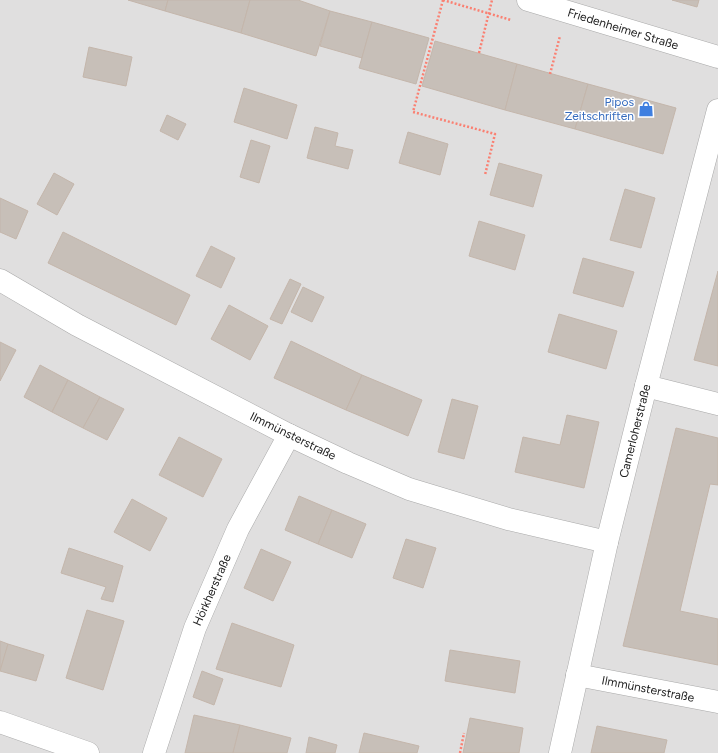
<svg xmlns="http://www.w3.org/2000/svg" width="718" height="753" viewBox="0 0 718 753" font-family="Figtree,sans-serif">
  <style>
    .residential { fill: #e0dfdf }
    .building { fill: #c7bfb8; stroke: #c4b6ab }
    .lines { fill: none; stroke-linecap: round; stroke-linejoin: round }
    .minor-casing { stroke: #a9a9a9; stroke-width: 23 }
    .path { stroke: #fa8072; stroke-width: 2.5; stroke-dasharray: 2 2; stroke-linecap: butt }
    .minor { stroke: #fff; stroke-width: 22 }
    .labels { text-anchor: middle; stroke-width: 3; stroke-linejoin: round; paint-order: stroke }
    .street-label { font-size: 12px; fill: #222; stroke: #fff }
    .shop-label { font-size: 12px; fill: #366cbe; stroke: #fff; text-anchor: end }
  </style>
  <rect width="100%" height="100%" fill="#f2efe9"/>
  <!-- residential -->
  <rect class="residential" x="0" y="0" width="718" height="753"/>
  <!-- building -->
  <g class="building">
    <polygon points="128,0 168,0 165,11"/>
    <polygon points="168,0 250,0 241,33 165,11"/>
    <polygon points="250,0 298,0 330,11 316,56 241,33"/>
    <polygon points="672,0 699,0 697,7"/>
    <polygon points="330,11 372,22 362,58 320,46"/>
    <polygon points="372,22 429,38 416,84 359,68"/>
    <polygon points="435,41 517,64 505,110 422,86"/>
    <polygon points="89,47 132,57 126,86 83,77"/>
    <polygon points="517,64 588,84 575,129 505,110"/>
    <polygon points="588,84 676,108 663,154 575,129"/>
    <polygon points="244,88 297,105 287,139 234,122"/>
    <polygon points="167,115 186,124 178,140 160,131"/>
    <polygon points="315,127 338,133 335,146 353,150 348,169 307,158"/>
    <polygon points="408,132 448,144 440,175 399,163"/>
    <polygon points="251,140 270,146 259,183 240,177"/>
    <polygon points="499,163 542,175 533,207 490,195"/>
    <polygon points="54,173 74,184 57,215 37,204"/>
    <polygon points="625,189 655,198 641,248 610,240"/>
    <polygon points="0,198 28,211 16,239 0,232"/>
    <polygon points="479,221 525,235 515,270 469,256"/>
    <polygon points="63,232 190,295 176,325 48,263"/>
    <polygon points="211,246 235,258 221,288 196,276"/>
    <polygon points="583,258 634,272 623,307 573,293"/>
    <polygon points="718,271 718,366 694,360"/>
    <polygon points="290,279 301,284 282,324 270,319"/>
    <polygon points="303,287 324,297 312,322 291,312"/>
    <polygon points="229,305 268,326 250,360 211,339"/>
    <polygon points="559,314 617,331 606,369 548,352"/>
    <polygon points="291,341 362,375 346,410 274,378"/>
    <polygon points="0,342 16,350 0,381"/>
    <polygon points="40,365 68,380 52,412 24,397"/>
    <polygon points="362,375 422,400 408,436 346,410"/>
    <polygon points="68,380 100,397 83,428 52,412"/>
    <polygon points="100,397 124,409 107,440 83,428"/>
    <polygon points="452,399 478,406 464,459 438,452"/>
    <polygon points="567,415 599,422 584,488 515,472 523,437 560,445"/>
    <polygon points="676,428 718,438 718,485 710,484 680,611 718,619 718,665 623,646"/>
    <polygon points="179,437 222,459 203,497 159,475"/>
    <polygon points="299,496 332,510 318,544 285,530"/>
    <polygon points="132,499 167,518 150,551 114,532"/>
    <polygon points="332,510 366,524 352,558 318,544"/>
    <polygon points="406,539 436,548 423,588 393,578"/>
    <polygon points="69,548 123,566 113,602 101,599 106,587 61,573"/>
    <polygon points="261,549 291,562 273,601 244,588"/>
    <polygon points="87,610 124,621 103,690 66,678"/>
    <polygon points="232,623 294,645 281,687 216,669"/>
    <polygon points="0,641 8,644 0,671"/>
    <polygon points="8,644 44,655 36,681 0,671"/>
    <polygon points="450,650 520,661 515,693 445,681"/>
    <polygon points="202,671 223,679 214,705 193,697"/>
    <polygon points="194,715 240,725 233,753 185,753"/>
    <polygon points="470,718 523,728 519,753 463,753"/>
    <polygon points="240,725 291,738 287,753 233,753"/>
    <polygon points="597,726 667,740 664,753 591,753"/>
    <polygon points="364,733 419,746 417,753 359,753"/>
    <polygon points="309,737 337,745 335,753 306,753"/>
  </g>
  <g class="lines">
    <defs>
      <g id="minor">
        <polyline points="528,0 718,57"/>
        <polyline points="0,280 77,325 289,435 348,463 409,489 508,519 607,542"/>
        <polyline points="646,386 718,404"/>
        <polyline points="577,675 718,702"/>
        <polyline points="0,722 88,753"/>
        <polyline points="154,753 195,628 238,529 289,435"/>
        <polyline points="560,753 607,542 646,386 718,110"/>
      </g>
    </defs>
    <!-- minor casing -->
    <use href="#minor" class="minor-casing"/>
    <!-- path -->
    <g class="path">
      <polyline points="443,0 511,20"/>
      <polyline points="443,0 413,112 495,134 485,175"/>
      <polyline points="479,53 492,0"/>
      <polyline points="550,74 560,36"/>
      <polyline points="460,753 464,733"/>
    </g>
    <!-- minor -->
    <use href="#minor" class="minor"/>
  </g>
  <!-- icons -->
  <defs>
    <symbol id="shop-bare" viewBox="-9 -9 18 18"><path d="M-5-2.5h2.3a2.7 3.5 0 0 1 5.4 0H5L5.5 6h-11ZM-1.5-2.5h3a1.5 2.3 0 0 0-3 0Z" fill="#3f7fe0" stroke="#fff" stroke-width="2.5" paint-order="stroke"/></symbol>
  </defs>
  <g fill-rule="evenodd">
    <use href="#shop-bare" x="635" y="98" width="22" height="22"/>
  </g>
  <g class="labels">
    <!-- street labels -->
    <g class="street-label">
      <text transform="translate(623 29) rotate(17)" y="4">Friedenheimer Straße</text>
      <text transform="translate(635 431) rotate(-76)" y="4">Camerloherstraße</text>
      <text transform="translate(293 436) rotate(26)" y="4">Ilmmünsterstraße</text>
      <text transform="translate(212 590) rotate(-66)" y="4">Hörkherstraße</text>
      <text transform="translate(648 689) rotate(11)" y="4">Ilmmünsterstraße</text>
    </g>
    <!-- shop labels -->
    <g class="shop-label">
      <text x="634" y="106">Pipos<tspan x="634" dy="14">Zeitschriften</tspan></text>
    </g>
  </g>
</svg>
